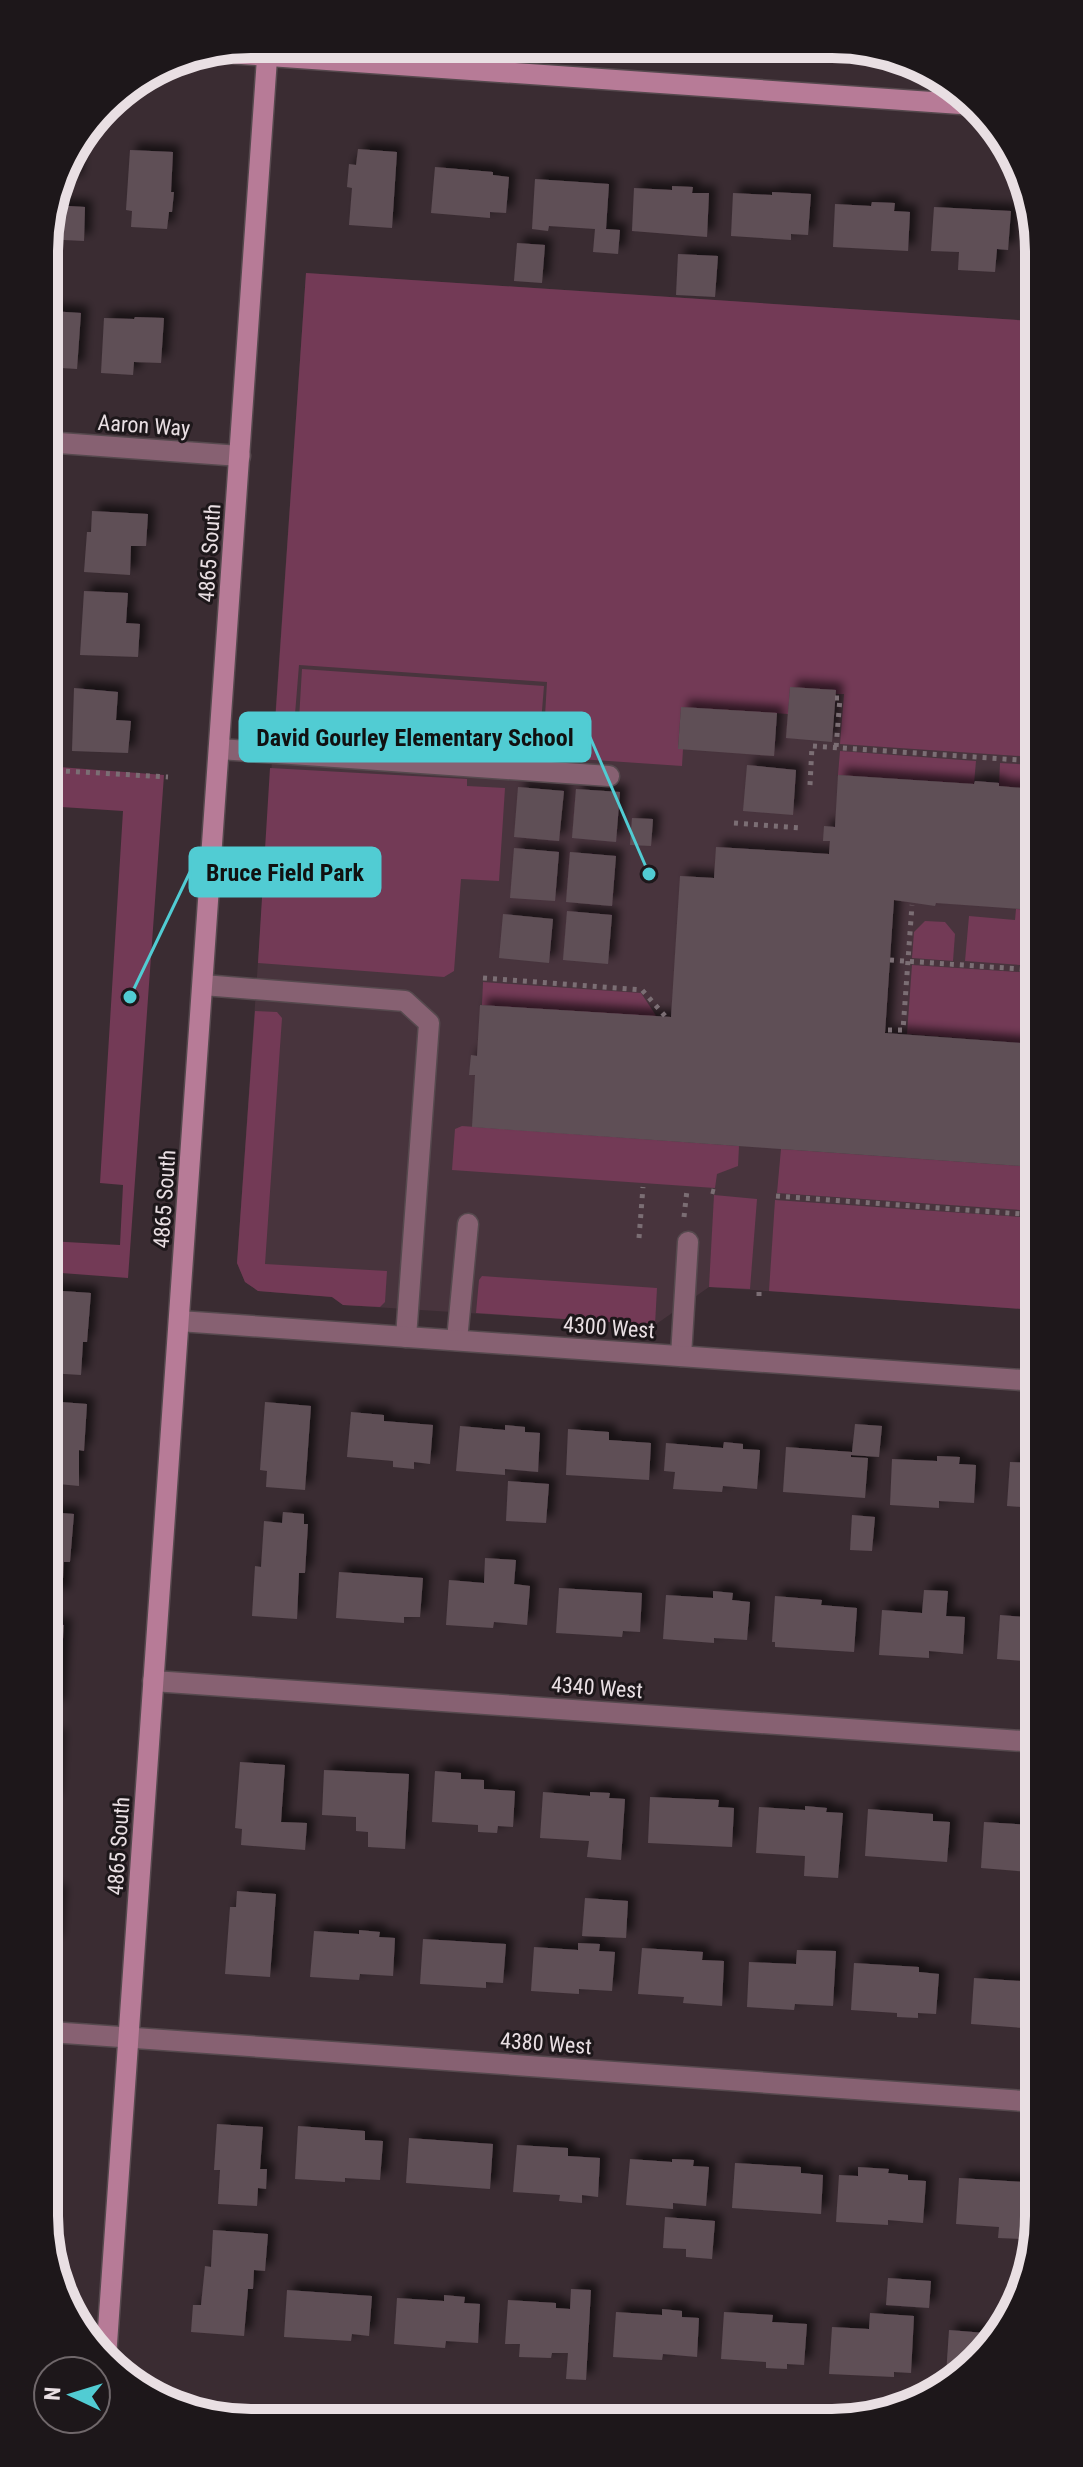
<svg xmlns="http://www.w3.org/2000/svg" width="1083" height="2467" viewBox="0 0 1083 2467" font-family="'Roboto Condensed',sans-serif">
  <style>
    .built { fill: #48343d }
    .green { fill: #733a56 }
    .building { fill: #5f4f56; filter: url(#shadow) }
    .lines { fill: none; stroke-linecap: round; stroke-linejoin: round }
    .lane-casing { stroke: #56494e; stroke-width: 23 }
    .street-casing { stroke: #56494e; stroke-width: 23 }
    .secondary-casing { stroke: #56494e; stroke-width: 23 }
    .path { stroke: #7b6e74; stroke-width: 5; stroke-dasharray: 4 6; stroke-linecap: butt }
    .lane { stroke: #876172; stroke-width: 20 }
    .street { stroke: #876172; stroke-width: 20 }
    .secondary { stroke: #b77b97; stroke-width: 20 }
    .labels { text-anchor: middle; stroke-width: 6; stroke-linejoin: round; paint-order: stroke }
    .street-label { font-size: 22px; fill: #e9dfe3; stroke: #1d171a }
    .rim { fill: none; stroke: #e9dfe3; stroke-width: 10 }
    .leader { fill: none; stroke: #51ccd3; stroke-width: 3 }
    .callout-dot { fill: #51ccd3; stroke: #1d171a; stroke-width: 3 }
    .callout { fill: #51ccd3; stroke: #51ccd3; stroke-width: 3 }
    .callout-label { font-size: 24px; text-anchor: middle; font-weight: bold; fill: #111 }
  </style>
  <defs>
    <filter id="shadow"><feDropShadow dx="7" dy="-7" stdDeviation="4" flood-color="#0009"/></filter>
  </defs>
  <rect width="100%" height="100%" fill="#3a2c32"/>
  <!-- built -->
  <polygon class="built" points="306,273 1032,321 1036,1310 709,1287 655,1325 343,1305 332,1297 258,1291 245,1282 237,1263"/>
  <!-- green -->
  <g class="green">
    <polygon points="306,273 1032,321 1034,757 840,744 844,694 836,694 835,690 790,687 788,714 681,707 678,749 683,749 682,766 550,757 552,734 544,733 547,682 299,665 293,739 274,738"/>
    <polygon points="302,669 544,686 539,747 517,746 516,751 298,736"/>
    <polygon points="840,751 976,761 974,784 838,775"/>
    <polygon points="1000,763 1034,765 1034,789 999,786"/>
    <polygon points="46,766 164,775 128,1278 48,1272 48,1241 120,1245 123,1185 100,1183 123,811 46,806"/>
    <polygon points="270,768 467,779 467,786 505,788 499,881 461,879 454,971 444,977 258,963"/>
    <polygon points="1016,909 1034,910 1034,966 965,961 969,916 1015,920"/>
    <polygon points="925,921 945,922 955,934 953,961 912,958 914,932"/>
    <polygon points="912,965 1035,973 1035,1044 907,1034"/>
    <polygon points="483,982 641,993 657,1017 482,1005"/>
    <polygon points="255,1011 277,1012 282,1018 265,1264 387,1271 385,1302 380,1307 343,1305 332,1297 258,1291 245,1282 237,1263"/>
    <polygon points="462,1126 739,1146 738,1166 717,1174 715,1188 452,1170 455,1129"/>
    <polygon points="781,1149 1035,1167 1035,1211 777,1193"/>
    <polygon points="714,1195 757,1199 750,1289 709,1287"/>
    <polygon points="775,1200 1035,1218 1036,1310 769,1291"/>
    <polygon points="482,1276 657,1288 655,1325 476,1313 479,1280"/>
  </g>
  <!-- building -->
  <g class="building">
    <polygon points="78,143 76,182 60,182 66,159"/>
    <polygon points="358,149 397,152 392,228 349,225 352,188 347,187 349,164 356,165"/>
    <polygon points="130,150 173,152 171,192 174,192 172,212 169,212 167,229 131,227 132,211 126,210"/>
    <polygon points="435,167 493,172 493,175 509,177 506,213 490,212 490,218 431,213"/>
    <polygon points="535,179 609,184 606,229 620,230 618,254 593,252 595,229 549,226 548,231 532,229"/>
    <polygon points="672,186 693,187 692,193 709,193 707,237 632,231 634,188 672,190"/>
    <polygon points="772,192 811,194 808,235 791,234 791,240 731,236 733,193 772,195"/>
    <polygon points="872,202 895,203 894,211 910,212 908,251 833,247 835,204 871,206"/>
    <polygon points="53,205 85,207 84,241 44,239"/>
    <polygon points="934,207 1011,211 1008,250 997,249 995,272 958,270 959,252 931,251"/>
    <polygon points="517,243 545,245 542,283 514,281"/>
    <polygon points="678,254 718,256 715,297 676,295"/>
    <polygon points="45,308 51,309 51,311 81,313 77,369 45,367"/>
    <polygon points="135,317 164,318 161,363 134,362 133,375 101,373 104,318 134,319"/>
    <polygon points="92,511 148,514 146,546 131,546 130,575 84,572 87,532 91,532"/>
    <polygon points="84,591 128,593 126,623 140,624 138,657 80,655"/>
    <polygon points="790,687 836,690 832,742 786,738"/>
    <polygon points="74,688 118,692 116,720 131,721 128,753 72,751"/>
    <polygon points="681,707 777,713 774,756 678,749"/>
    <polygon points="747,765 796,770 793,815 743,811"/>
    <polygon points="838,775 974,784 975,781 999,783 999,786 1034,789 1034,910 936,903 935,906 894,900 885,1033 1035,1044 1035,1167 472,1127 475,1075 469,1075 471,1055 477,1056 480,1005 671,1017 680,876 714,878 716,847 829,854 830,841 823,841 824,826 835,827"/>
    <polygon points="518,787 564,791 559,841 514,837"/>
    <polygon points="576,789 620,792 616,842 572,838"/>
    <polygon points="632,818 653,819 651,846 630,845"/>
    <polygon points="514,848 559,852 555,901 510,898"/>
    <polygon points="570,852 616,856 612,906 566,902"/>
    <polygon points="567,911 612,915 608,964 563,960"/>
    <polygon points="503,914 553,919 549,963 499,958"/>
    <polygon points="49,1290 91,1293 87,1342 83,1342 81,1375 48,1373"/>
    <polygon points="48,1401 87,1404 84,1451 79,1450 79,1486 48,1483"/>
    <polygon points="265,1402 311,1406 305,1490 266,1487 267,1471 260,1470"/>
    <polygon points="351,1412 384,1415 384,1421 433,1425 430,1464 414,1462 414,1469 393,1467 393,1461 347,1457"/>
    <polygon points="855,1424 882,1426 879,1457 851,1455 851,1457 868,1458 865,1498 783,1492 786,1447 852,1452"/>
    <polygon points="505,1425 525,1427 525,1432 540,1433 538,1472 505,1469 505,1475 456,1471 460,1426 505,1430"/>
    <polygon points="568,1429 609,1432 609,1440 651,1443 649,1480 566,1475"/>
    <polygon points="724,1442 743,1444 743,1449 760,1450 757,1489 723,1486 722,1492 673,1489 675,1472 664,1471 666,1443 723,1448"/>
    <polygon points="937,1456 960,1457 959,1464 976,1465 974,1503 939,1501 939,1508 890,1505 892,1459 937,1461"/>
    <polygon points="1010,1462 1036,1463 1036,1508 1007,1506"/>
    <polygon points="508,1481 549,1484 546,1523 506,1521"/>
    <polygon points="49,1512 74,1514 70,1562 64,1562 62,1596 49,1595"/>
    <polygon points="283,1512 304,1514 304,1524 308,1524 305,1573 299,1573 297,1619 252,1616 255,1566 261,1567 264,1521 282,1523"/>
    <polygon points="852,1515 875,1517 872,1551 850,1550"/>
    <polygon points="485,1558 516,1560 514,1584 530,1586 527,1625 494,1622 493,1628 446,1625 449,1580 484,1583"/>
    <polygon points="339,1572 423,1578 420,1617 404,1617 404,1623 336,1618"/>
    <polygon points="559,1588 642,1593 640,1632 623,1631 622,1637 556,1633"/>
    <polygon points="924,1590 948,1591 946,1616 965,1617 963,1654 929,1651 929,1658 879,1655 882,1610 922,1613"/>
    <polygon points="713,1591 733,1593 732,1600 750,1602 747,1640 714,1638 714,1643 663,1639 666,1595 713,1598"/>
    <polygon points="775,1596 822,1600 821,1605 857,1608 854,1652 775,1647 775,1642 772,1642"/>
    <polygon points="1000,1615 1037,1618 1037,1662 997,1659"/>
    <polygon points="49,1624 64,1625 58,1707 49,1707"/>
    <polygon points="49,1736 58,1736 54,1801 49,1801"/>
    <polygon points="240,1762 285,1765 281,1822 307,1823 305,1850 241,1845 242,1829 235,1828"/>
    <polygon points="324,1770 409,1774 405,1849 368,1847 368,1832 356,1831 356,1817 322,1815"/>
    <polygon points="435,1771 461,1773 461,1779 484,1780 484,1789 515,1791 513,1827 498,1826 497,1833 478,1832 478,1825 432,1822"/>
    <polygon points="543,1792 590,1796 590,1792 610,1793 609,1798 625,1799 621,1860 587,1857 589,1841 540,1838"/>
    <polygon points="650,1797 719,1800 718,1807 734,1808 732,1847 648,1843"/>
    <polygon points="805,1806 827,1808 826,1812 843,1813 838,1878 804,1876 805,1856 756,1853 759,1807 805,1810"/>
    <polygon points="868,1809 933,1814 933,1821 950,1822 947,1862 865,1856"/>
    <polygon points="1032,1821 1037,1821 1037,1866 1030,1865 1029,1872 981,1868 984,1822 1031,1825"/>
    <polygon points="50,1891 59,1892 55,1943 50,1942"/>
    <polygon points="237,1891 276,1894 270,1977 225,1974 230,1907 236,1907"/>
    <polygon points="585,1898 628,1901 626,1938 582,1936"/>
    <polygon points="359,1930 380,1932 379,1937 395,1938 393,1976 360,1974 359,1980 310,1977 314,1931 359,1934"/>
    <polygon points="423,1939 506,1944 503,1983 486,1982 486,1988 420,1984"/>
    <polygon points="578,1943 600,1944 599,1951 615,1952 612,1991 579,1989 579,1994 531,1991 534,1947 578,1950"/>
    <polygon points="642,1948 703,1952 702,1960 724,1961 722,2006 683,2003 684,1997 638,1994"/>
    <polygon points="797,1950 836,1951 833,2006 795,2004 794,2010 747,2007 749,1962 796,1964"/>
    <polygon points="854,1963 919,1967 919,1972 939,1974 936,2014 918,2013 918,2018 897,2017 897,2013 851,2010"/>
    <polygon points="974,1978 1038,1982 1036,2029 971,2024"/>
    <polygon points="217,2124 263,2127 260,2169 267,2169 266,2189 258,2188 257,2206 218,2204 220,2170 214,2170"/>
    <polygon points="298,2126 365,2131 365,2140 383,2141 380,2180 345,2178 345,2182 295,2179"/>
    <polygon points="409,2138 493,2144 490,2189 406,2183"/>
    <polygon points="517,2145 568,2148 568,2156 600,2158 598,2197 582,2195 582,2203 559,2201 560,2195 513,2192"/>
    <polygon points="630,2159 672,2162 672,2159 694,2160 693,2166 709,2167 706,2206 673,2203 673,2209 626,2205"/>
    <polygon points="735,2163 801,2167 801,2173 823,2175 821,2214 732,2208"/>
    <polygon points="858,2167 889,2169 888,2173 908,2175 908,2180 926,2181 923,2223 888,2220 888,2225 836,2222 839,2175 858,2176"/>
    <polygon points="959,2178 1024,2182 1023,2189 1038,2190 1039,2229 1023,2228 1022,2239 998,2238 999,2227 956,2224"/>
    <polygon points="665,2217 715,2221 712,2259 686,2257 686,2249 663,2248"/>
    <polygon points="213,2230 268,2234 265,2271 254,2270 253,2289 248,2289 244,2336 191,2332 193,2305 201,2305 205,2266 211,2267"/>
    <polygon points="888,2278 931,2281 929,2308 886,2305"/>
    <polygon points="571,2289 591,2290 586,2380 566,2379 568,2353 552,2353 551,2358 519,2357 520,2344 505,2344 508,2300 556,2303 556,2308 570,2309"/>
    <polygon points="287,2290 372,2296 369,2336 352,2334 351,2341 284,2337"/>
    <polygon points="444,2295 465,2297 464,2303 480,2304 478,2343 446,2341 445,2348 394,2344 397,2298 444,2301"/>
    <polygon points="662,2309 682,2311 682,2317 699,2318 697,2357 663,2354 662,2360 613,2357 616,2312 662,2315"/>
    <polygon points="724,2312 773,2315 772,2322 807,2324 804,2365 787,2364 787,2369 766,2368 766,2362 721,2359"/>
    <polygon points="870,2313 914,2316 911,2373 894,2372 894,2377 829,2374 832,2327 869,2329"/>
    <polygon points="949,2330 997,2334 997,2337 988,2352 950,2375 946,2375"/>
  </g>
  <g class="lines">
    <defs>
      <g id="lane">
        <polyline points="219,749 609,776"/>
        <polyline points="203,985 405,1001 429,1023 406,1337"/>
        <polyline points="457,1340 468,1224"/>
        <polyline points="681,1356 688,1242"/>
      </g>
      <g id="street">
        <polyline points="45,442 240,456"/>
        <polyline points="179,1321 1036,1381"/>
        <polyline points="153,1681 1037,1742"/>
        <polyline points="50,2032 1038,2102"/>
      </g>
      <g id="secondary">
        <polyline points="212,52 975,105"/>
        <polyline points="106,2358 268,44"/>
        <polyline points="198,2413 285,2419"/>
      </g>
    </defs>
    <!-- lane casing -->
    <use href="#lane" class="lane-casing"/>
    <!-- street casing -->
    <use href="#street" class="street-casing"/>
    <!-- secondary casing -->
    <use href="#secondary" class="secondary-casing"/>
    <!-- path -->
    <g class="path">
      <polyline points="835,698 840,698 836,748"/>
      <polyline points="46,770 168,777"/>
      <polyline points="810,785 812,746 1034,761"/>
      <polyline points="734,823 801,828"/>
      <polyline points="890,960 1035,970"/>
      <polyline points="483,978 642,990 666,1017"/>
      <polyline points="888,1030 903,1030 912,905"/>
      <polyline points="711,1191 715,1192"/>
      <polyline points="776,1196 1035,1215"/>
      <polyline points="684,1217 687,1190"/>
      <polyline points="639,1238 643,1187"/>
      <polyline points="759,1296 759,1290"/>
    </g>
    <!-- lane -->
    <use href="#lane" class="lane"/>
    <!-- street -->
    <use href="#street" class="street"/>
    <!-- secondary -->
    <use href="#secondary" class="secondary"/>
  </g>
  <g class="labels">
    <!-- street labels -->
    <g class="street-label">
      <text transform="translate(144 425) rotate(4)" y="8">Aaron Way</text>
      <text transform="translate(209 553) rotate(-86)" y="8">4865 South</text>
      <text transform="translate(164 1199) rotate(-86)" y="8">4865 South</text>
      <text transform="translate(609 1327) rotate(4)" y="8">4300 West</text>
      <text transform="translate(597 1687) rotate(4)" y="8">4340 West</text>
      <text transform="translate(118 1846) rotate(-86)" y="8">4865 South</text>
      <text transform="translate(546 2043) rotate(4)" y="8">4380 West</text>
    </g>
  </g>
  <!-- crop -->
  <path d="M0 0H1083V2467H0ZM251 58H832A193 193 0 0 1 1025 251V2216A193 193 0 0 1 832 2409H251A193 193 0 0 1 58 2216V251A193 193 0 0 1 251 58Z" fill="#1d171a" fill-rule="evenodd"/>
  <path class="rim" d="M251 58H832A193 193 0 0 1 1025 251V2216A193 193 0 0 1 832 2409H251A193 193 0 0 1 58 2216V251A193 193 0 0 1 251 58Z"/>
  <!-- callouts -->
  <path class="leader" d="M649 874L590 737M130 997L190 872"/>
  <g class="callout-dot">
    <circle cx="649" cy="874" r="8"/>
    <circle cx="130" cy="997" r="8"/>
  </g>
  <g class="callout">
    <rect x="240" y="713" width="350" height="48" rx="8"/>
    <rect x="190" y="848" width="190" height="48" rx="8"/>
  </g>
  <g class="callout-label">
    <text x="415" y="746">David Gourley Elementary School</text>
    <text x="285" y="881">Bruce Field Park</text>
  </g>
  <!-- north arrow -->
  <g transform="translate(72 2395) rotate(274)"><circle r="38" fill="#1d171a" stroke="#6f676a" stroke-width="2"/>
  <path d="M0-6L14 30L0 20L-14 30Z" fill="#51ccd3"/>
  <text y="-12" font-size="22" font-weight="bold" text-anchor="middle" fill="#e9dfe3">N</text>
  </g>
</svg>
